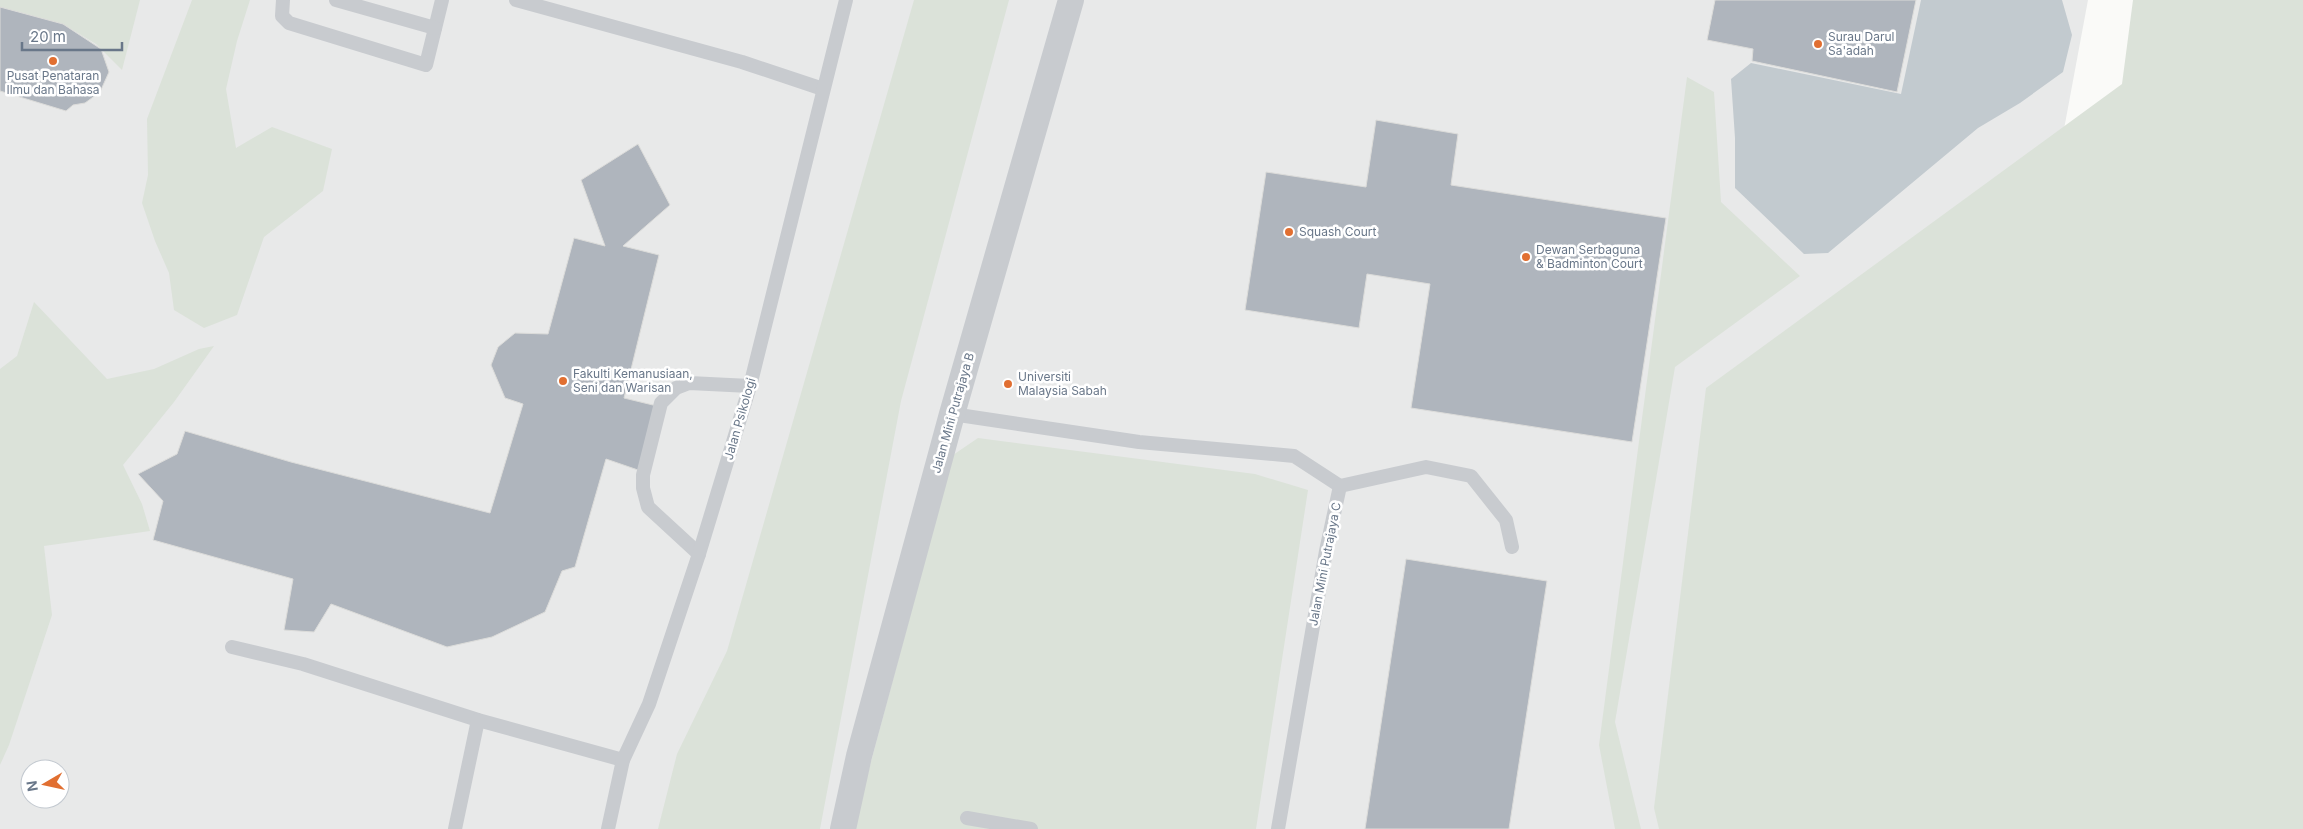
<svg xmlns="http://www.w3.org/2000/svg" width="2303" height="829" viewBox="0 0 2303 829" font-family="Inter,sans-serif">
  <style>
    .built { fill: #e8e9e9; fill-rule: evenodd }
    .green { fill: #dbe2d9 }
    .water { fill: #c2cacf }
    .building { fill: #afb5bd; stroke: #dcdcda }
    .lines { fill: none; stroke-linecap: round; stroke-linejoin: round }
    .service { stroke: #c8cbcf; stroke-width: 14 }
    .minor { stroke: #c8cbcf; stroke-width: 26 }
    .poi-dot { fill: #e16f31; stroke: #fff; stroke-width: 2 }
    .labels { text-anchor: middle; stroke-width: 5; stroke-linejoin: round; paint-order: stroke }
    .poi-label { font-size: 12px; fill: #697789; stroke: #fff; text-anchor: start }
    .street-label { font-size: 12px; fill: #697789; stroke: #fff }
  </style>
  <rect width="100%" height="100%" fill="#fafaf8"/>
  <!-- built -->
  <path class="built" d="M0,0H2088L1934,829H0ZM30,769H60V799H30Z"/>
  <!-- green -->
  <g class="green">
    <polygon points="0,0 140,0 122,70 96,44 63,24 0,7"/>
    <polygon points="192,0 250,0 237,41 226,89 236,148 272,127 332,149 323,191 264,237 237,315 204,328 174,310 169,273 155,241 142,203 148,175 147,119"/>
    <polygon points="914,0 1009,0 901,401 820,829 658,829 677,754 727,651"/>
    <polygon points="2133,0 2303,0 2303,829 1659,829 1654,808 1706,388 2122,84"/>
    <polygon points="1687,77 1714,92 1721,202 1800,276 1675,367 1615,722 1641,829 1615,829 1599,745"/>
    <polygon points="34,302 107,379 154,369 199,349 214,346 174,402 123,465 142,504 150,531 44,546 52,615 9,745 0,765 0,369 17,356"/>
    <polygon points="978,438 1255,474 1308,490 1256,829 853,829 953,455"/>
  </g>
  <!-- water -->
  <polygon class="water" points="1921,0 2062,0 2072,35 2063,72 2020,103 1978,128 1828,253 1804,254 1735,188 1735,138 1731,79 1751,63 1901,94"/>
  <!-- building -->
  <g class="building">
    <polygon points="1715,0 1916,0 1897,92 1752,61 1753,49 1707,40"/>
    <polygon points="0,7 63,24 101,49 109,72 100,92 85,103 73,105 66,111 0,91"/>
    <polygon points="1376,120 1458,134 1451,185 1666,218 1632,442 1411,408 1430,284 1367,274 1359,328 1245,310 1266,172 1366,187"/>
    <polygon points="638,144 670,205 623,246 659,255 624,398 657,406 638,470 606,459 575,567 562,571 545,612 492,637 447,647 331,604 314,632 284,630 293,579 153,540 163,501 138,474 177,454 185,431 291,462 490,513 523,404 505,398 491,365 498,347 515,333 548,334 574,238 605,246 581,180"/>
    <polygon points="1406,559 1547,581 1509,829 1365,829"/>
  </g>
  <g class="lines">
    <!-- service -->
    <g class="service">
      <polyline points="283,0 282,16 289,23 426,65 442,0"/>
      <polyline points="336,0 435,28"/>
      <polyline points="516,0 742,62 823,89"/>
      <polyline points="952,414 1139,442 1294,456 1340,486 1326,551 1278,829"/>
      <polyline points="1340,486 1426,467 1471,476 1506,520 1512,547"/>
      <polyline points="699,554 648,507 643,488 643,475 661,403 676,388 689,383 750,386"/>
      <polyline points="232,647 303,664 478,720 623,760"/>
      <polyline points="967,818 1031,829"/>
      <polyline points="455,829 478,720"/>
      <polyline points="608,829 623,760 649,704 699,554 750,386 846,0"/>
    </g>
    <!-- minor -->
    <polyline class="minor" points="843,829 859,756 952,414 1071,0"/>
  </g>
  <!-- markers -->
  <g class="poi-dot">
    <circle cx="1818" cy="44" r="5"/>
    <circle cx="53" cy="61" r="5"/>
    <circle cx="1289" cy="232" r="5"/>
    <circle cx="1526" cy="257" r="5"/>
    <circle cx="563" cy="381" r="5"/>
    <circle cx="1008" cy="384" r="5"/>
  </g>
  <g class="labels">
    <!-- poi labels -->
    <g class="poi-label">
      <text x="1828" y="41">Surau Darul<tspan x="1828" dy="14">Sa'adah</tspan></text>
      <text x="53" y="80" text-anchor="middle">Pusat Penataran<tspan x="53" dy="14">Ilmu dan Bahasa</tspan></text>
      <text x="1299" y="236">Squash Court</text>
      <text x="1536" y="254">Dewan Serbaguna<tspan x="1536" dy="14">&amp; Badminton Court</tspan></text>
      <text x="573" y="378">Fakulti Kemanusiaan,<tspan x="573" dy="14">Seni dan Warisan</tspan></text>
      <text x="1018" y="381">Universiti<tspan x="1018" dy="14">Malaysia Sabah</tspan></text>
    </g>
    <!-- street labels -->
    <g class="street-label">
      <text transform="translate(953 413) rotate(-74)" y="4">Jalan Mini Putrajaya B</text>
      <text transform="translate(740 419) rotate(-74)" y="4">Jalan Psikologi</text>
      <text transform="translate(1325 564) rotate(-79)" y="4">Jalan Mini Putrajaya C</text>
    </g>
  </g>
  <!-- north arrow -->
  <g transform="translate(45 784) rotate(261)"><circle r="24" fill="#ffffff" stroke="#c3c9d0"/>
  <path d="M0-4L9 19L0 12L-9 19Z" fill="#e16f31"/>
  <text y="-8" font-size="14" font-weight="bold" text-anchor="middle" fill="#697789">N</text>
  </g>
  <!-- scale -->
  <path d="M22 42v8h100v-8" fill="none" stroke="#697789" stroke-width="2.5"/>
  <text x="30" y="42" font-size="15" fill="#697789" stroke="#ffffff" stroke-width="4" paint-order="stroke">20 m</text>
</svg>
